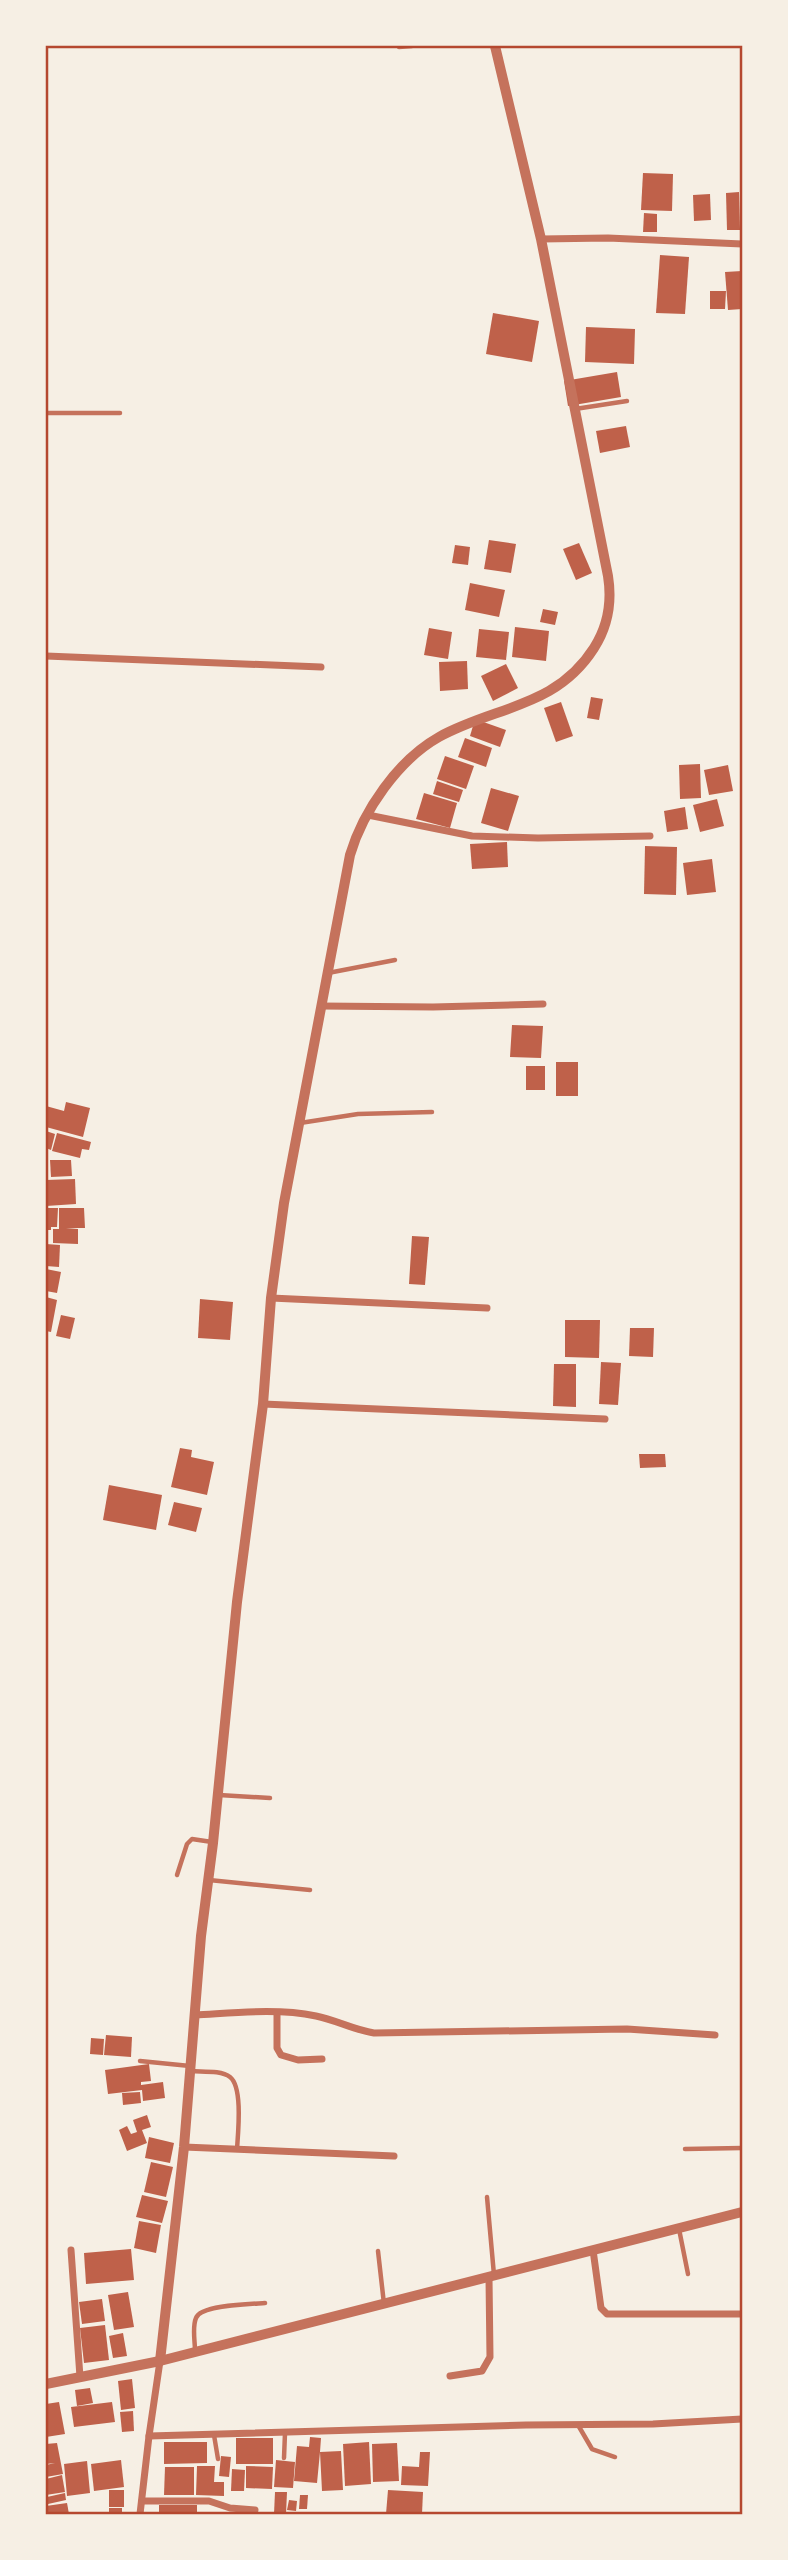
<svg xmlns="http://www.w3.org/2000/svg" width="788" height="2560" viewBox="0 0 788 2560" font-family="'PT Sans',sans-serif">
  <style>
    .building { fill: #bf614a }
    .lines { fill: none; stroke-linecap: round; stroke-linejoin: round }
    .service { stroke: #c5725c; stroke-width: 4.5 }
    .minor { stroke: #c5725c; stroke-width: 7 }
    .tertiary { stroke: #c5725c; stroke-width: 10 }
    .neatline { fill: none; stroke: #b5482f; stroke-width: 2.5 }
  </style>
  <rect width="100%" height="100%" fill="#f6efe4"/>
  <!-- building -->
  <g class="building">
    <polygon points="643,173 673,174 672,211 641,210"/>
    <polygon points="739,192 740,230 727,230 726,193"/>
    <polygon points="710,194 711,220 694,221 693,195"/>
    <polygon points="644,213 657,214 657,232 643,232"/>
    <polygon points="660,255 689,257 685,314 656,313"/>
    <polygon points="742,271 742,309 728,310 725,272"/>
    <polygon points="710,291 726,291 725,309 710,309"/>
    <polygon points="493,313 539,321 532,362 486,354"/>
    <polygon points="586,327 635,329 634,364 585,362"/>
    <polygon points="617,372 621,397 568,406 564,381"/>
    <polygon points="626,426 630,447 600,453 596,431"/>
    <polygon points="489,540 516,544 511,573 484,569"/>
    <polygon points="579,543 592,573 576,580 563,549"/>
    <polygon points="455,545 470,547 468,565 452,563"/>
    <polygon points="470,583 505,590 499,617 465,610"/>
    <polygon points="543,609 558,612 555,625 540,622"/>
    <polygon points="515,627 549,631 546,661 512,657"/>
    <polygon points="429,628 452,632 448,659 424,655"/>
    <polygon points="479,629 509,632 506,660 476,657"/>
    <polygon points="467,661 468,689 440,691 439,662"/>
    <polygon points="506,664 518,688 493,701 481,676"/>
    <polygon points="591,697 603,699 599,720 587,718"/>
    <polygon points="561,702 573,736 556,742 544,708"/>
    <polygon points="475,719 506,730 500,747 470,736"/>
    <polygon points="465,738 492,748 486,767 458,757"/>
    <polygon points="445,756 474,766 466,789 437,779"/>
    <polygon points="700,764 701,798 680,799 679,765"/>
    <polygon points="728,765 733,791 709,795 704,770"/>
    <polygon points="437,781 463,790 459,802 433,794"/>
    <polygon points="491,788 519,796 508,831 481,823"/>
    <polygon points="424,793 457,803 450,828 416,819"/>
    <polygon points="717,799 724,826 700,832 693,805"/>
    <polygon points="685,807 688,829 667,832 664,811"/>
    <polygon points="507,842 508,867 472,869 470,844"/>
    <polygon points="645,846 677,847 676,895 644,894"/>
    <polygon points="712,859 716,892 687,895 683,863"/>
    <polygon points="512,1025 543,1026 541,1058 510,1057"/>
    <rect x="556" y="1062" width="22" height="34"/>
    <rect x="526" y="1066" width="19" height="24"/>
    <polygon points="66,1102 90,1108 83,1137 46,1127 46,1106 64,1111"/>
    <polygon points="46,1131 55,1134 51,1150 46,1148"/>
    <polygon points="57,1133 91,1142 89,1150 82,1149 80,1158 52,1151"/>
    <polygon points="50,1160 71,1160 72,1176 51,1177"/>
    <polygon points="75,1179 76,1204 46,1206 46,1180"/>
    <polygon points="46,1208 58,1208 57,1227 51,1227 51,1230 46,1230"/>
    <polygon points="59,1208 84,1208 85,1228 66,1228 78,1229 78,1244 53,1243 53,1229 59,1229"/>
    <polygon points="412,1236 429,1237 425,1285 409,1284"/>
    <polygon points="46,1244 60,1245 59,1267 46,1266"/>
    <polygon points="46,1269 61,1272 57,1293 46,1291 46,1284 48,1283 46,1283"/>
    <polygon points="46,1297 57,1300 51,1332 46,1331"/>
    <polygon points="200,1299 233,1302 230,1340 198,1338"/>
    <polygon points="61,1315 75,1318 70,1339 56,1336"/>
    <polygon points="565,1320 600,1320 599,1358 565,1357"/>
    <polygon points="630,1328 654,1328 653,1357 629,1356"/>
    <polygon points="601,1362 621,1363 618,1405 599,1404"/>
    <polygon points="554,1364 576,1364 576,1407 553,1406"/>
    <polygon points="180,1448 192,1450 191,1457 214,1462 207,1495 171,1487"/>
    <polygon points="639,1454 665,1454 666,1467 640,1468"/>
    <polygon points="109,1485 162,1495 156,1530 103,1520"/>
    <polygon points="174,1502 202,1508 196,1532 168,1525"/>
    <polygon points="106,2035 132,2037 131,2057 104,2055"/>
    <polygon points="91,2038 104,2039 103,2055 90,2054"/>
    <polygon points="149,2064 151,2081 141,2082 141,2085 163,2082 165,2098 143,2101 142,2090 108,2094 105,2070"/>
    <polygon points="140,2092 141,2103 123,2105 122,2093"/>
    <polygon points="147,2115 151,2127 142,2130 147,2143 127,2151 119,2130 127,2126 131,2134 137,2132 133,2120"/>
    <polygon points="149,2137 174,2143 170,2163 145,2158"/>
    <polygon points="151,2162 173,2167 166,2197 144,2192"/>
    <polygon points="142,2195 168,2201 162,2223 136,2217"/>
    <polygon points="139,2221 161,2225 156,2253 134,2248"/>
    <polygon points="131,2249 134,2280 86,2284 84,2253"/>
    <polygon points="128,2292 134,2327 114,2330 108,2295"/>
    <polygon points="102,2299 105,2321 82,2324 79,2302"/>
    <polygon points="105,2325 109,2360 84,2363 80,2328"/>
    <polygon points="123,2333 127,2356 113,2358 109,2336"/>
    <polygon points="132,2379 135,2408 121,2410 118,2381"/>
    <polygon points="90,2388 93,2403 77,2406 75,2390"/>
    <polygon points="59,2402 65,2434 46,2437 46,2404"/>
    <polygon points="112,2402 115,2422 74,2427 71,2407"/>
    <polygon points="133,2411 134,2431 122,2432 120,2412"/>
    <polygon points="310,2437 321,2438 320,2452 341,2451 343,2490 322,2491 320,2452 317,2483 294,2481 297,2446 309,2447"/>
    <rect x="236" y="2438" width="37" height="26"/>
    <polygon points="164,2442 207,2442 207,2463 164,2464"/>
    <polygon points="369,2442 371,2484 345,2486 343,2444"/>
    <polygon points="57,2443 63,2474 46,2477 46,2465 55,2463 46,2464 46,2444"/>
    <polygon points="397,2443 399,2481 373,2482 372,2444"/>
    <polygon points="420,2452 430,2452 428,2486 401,2485 402,2466 419,2467"/>
    <polygon points="221,2456 231,2457 229,2477 219,2476"/>
    <polygon points="121,2460 124,2487 94,2491 91,2464"/>
    <polygon points="276,2460 295,2462 293,2488 274,2487"/>
    <polygon points="87,2461 90,2493 67,2496 64,2464"/>
    <polygon points="197,2466 215,2466 214,2482 224,2482 224,2496 196,2495"/>
    <polygon points="246,2466 273,2467 272,2489 246,2488"/>
    <polygon points="165,2467 194,2467 194,2495 164,2495"/>
    <polygon points="232,2469 245,2470 244,2491 231,2491"/>
    <polygon points="62,2475 65,2492 46,2495 46,2479"/>
    <rect x="109" y="2490" width="15" height="17"/>
    <polygon points="388,2490 423,2492 422,2514 386,2514"/>
    <polygon points="275,2492 287,2492 286,2514 274,2514"/>
    <polygon points="65,2493 66,2500 48,2504 47,2497"/>
    <polygon points="300,2495 308,2495 307,2509 299,2509"/>
    <polygon points="289,2500 297,2501 296,2511 287,2510"/>
    <polygon points="67,2503 69,2514 46,2514 46,2506"/>
    <rect x="159" y="2505" width="38" height="9"/>
    <rect x="109" y="2508" width="13" height="6"/>
  </g>
  <g class="lines">
    <!-- service -->
    <g class="service">
      <polyline points="399,47 412,46"/>
      <polyline points="575,409 627,401"/>
      <polyline points="46,413 120,413"/>
      <polyline points="328,973 395,960"/>
      <polyline points="300,1123 358,1114 432,1112"/>
      <polyline points="219,1795 270,1798"/>
      <polyline points="177,1875 187,1844 192,1839 212,1842"/>
      <polyline points="209,1880 310,1890"/>
      <polyline points="140,2061 190,2066"/>
      <path d="M191,2071C202,2072 221,2070 230,2077C243,2087 238,2133 237,2149"/>
      <polyline points="685,2149 742,2148"/>
      <polyline points="487,2197 494,2275"/>
      <polyline points="679,2229 688,2274"/>
      <polyline points="378,2251 384,2304"/>
      <path d="M195,2351C195,2341 192,2327 196,2318C200,2305 251,2304 265,2303"/>
      <polyline points="578,2425 592,2449 615,2457"/>
      <polyline points="214,2435 218,2459"/>
      <polyline points="284,2458 285,2433"/>
    </g>
    <!-- minor -->
    <g class="minor">
      <polyline points="541,239 608,238 742,244"/>
      <polyline points="46,656 321,667"/>
      <polyline points="368,815 472,836 538,838 650,836"/>
      <polyline points="321,1006 433,1007 543,1004"/>
      <polyline points="271,1298 487,1308"/>
      <polyline points="263,1404 605,1419"/>
      <polyline points="277,2013 277,2048 281,2055 298,2060 322,2059"/>
      <path d="M195,2015C234,2013 277,2008 316,2016C336,2020 354,2030 374,2033L627,2029L715,2035"/>
      <polyline points="184,2147 394,2156"/>
      <polyline points="71,2250 80,2377"/>
      <polyline points="593,2250 601,2308 607,2314 742,2314"/>
      <polyline points="450,2376 482,2371 490,2357 489,2278"/>
      <polyline points="149,2436 526,2425 653,2424 742,2419"/>
      <polyline points="142,2501 209,2501 230,2508 255,2510"/>
      <polyline points="140,2514 149,2436 160,2361"/>
    </g>
    <!-- tertiary -->
    <g class="tertiary">
      <path d="M160,2361L184,2147L201,1936L213,1843L237,1602L263,1404L271,1298L284,1203L350,855C363,811 398,760 439,737C495,706 556,708 594,648C608,626 612,601 608,576L541,239L495,46"/>
      <polyline points="46,2384 160,2361 742,2212"/>
    </g>
  </g>
  <!-- border -->
  <rect width="788" height="2560" fill="none" stroke="#f6efe4" stroke-width="94"/>
  <rect x="47" y="47" width="694" height="2466" class="neatline"/>
</svg>
